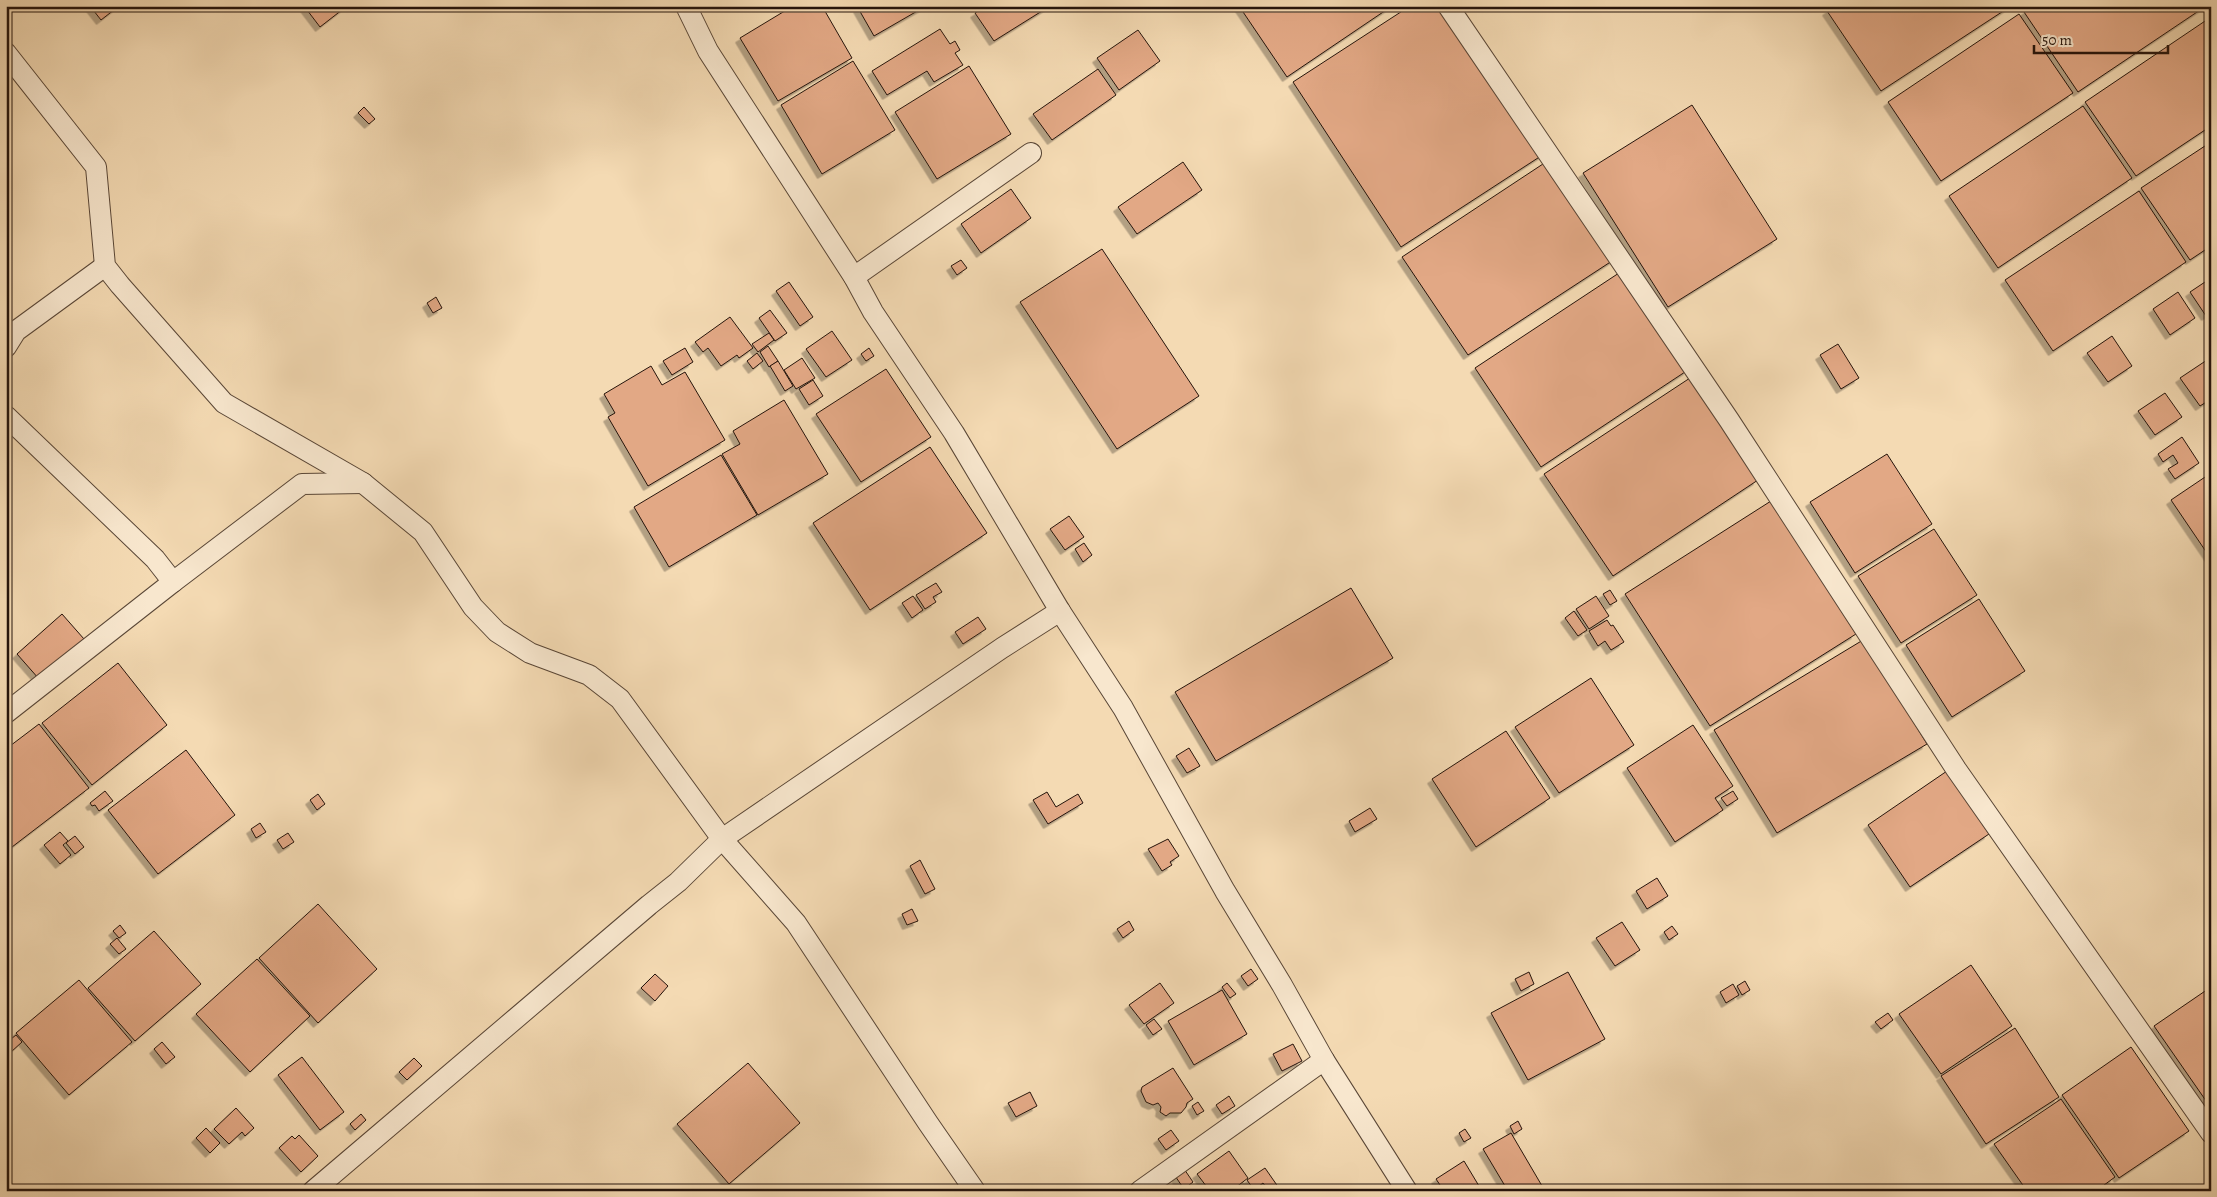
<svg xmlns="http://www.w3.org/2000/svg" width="2217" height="1197" viewBox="0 0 2217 1197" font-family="Alegreya,serif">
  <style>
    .building { fill: #e2a885; stroke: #25140c; filter: url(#shadow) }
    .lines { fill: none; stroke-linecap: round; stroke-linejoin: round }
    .minor-casing { stroke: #594636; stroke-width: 22 }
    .minor { stroke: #f8e7ce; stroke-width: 20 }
  </style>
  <defs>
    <filter id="shadow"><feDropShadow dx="-4.5" dy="4.5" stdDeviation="0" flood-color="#0004"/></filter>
  </defs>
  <rect width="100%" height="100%" fill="#f4dab3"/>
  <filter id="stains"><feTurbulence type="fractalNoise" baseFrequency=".004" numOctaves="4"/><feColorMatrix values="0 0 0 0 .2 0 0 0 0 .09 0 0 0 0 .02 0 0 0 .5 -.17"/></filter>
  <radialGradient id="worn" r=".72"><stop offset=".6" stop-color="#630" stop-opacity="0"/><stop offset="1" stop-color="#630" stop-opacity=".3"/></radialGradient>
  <!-- building -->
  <g class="building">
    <polygon points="90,6 119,6 101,20"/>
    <polygon points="304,6 347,6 320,27"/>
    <polygon points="793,6 822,6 852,58 778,101 740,38"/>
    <polygon points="862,6 926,6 874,36 858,8"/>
    <polygon points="986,6 1050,6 994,41 975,13"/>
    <polygon points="1239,6 1392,6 1287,77"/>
    <polygon points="1410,6 1447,6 1544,154 1401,247 1293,82"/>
    <polygon points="1834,6 2011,6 1881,91 1827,11"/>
    <polygon points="2033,6 2206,6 2078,92 2024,12"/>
    <polygon points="2019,14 2073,93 1941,181 1888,102"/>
    <polygon points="2211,17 2211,126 2136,176 2085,102"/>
    <polygon points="940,29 950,44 955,41 960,50 955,53 963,65 934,82 927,71 887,95 872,71"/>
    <polygon points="1138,30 1160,61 1119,90 1097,58"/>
    <polygon points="853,61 895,130 822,174 781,105"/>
    <polygon points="969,66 1011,134 937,179 895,112"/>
    <polygon points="1098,69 1116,95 1052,140 1033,114"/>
    <polygon points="1692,105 1777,239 1668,307 1583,173"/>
    <polygon points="2083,106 2132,178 1998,268 1949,196"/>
    <polygon points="364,107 375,119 369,124 358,113"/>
    <polygon points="2211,142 2211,246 2190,260 2141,188"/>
    <polygon points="1549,160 1615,259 1468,355 1402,257"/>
    <polygon points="1183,162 1202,190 1137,234 1118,207"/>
    <polygon points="1011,189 1031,218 981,253 961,224"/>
    <polygon points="2139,191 2186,262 2053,351 2005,280"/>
    <polygon points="1102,249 1199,396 1117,449 1020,302"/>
    <polygon points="961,260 967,268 957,275 951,266"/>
    <polygon points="1622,271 1688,370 1541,467 1475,368"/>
    <polygon points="2211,278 2211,313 2206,316 2190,292"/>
    <polygon points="789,282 813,317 800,326 776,291"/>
    <polygon points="2178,292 2195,318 2170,335 2153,309"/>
    <polygon points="436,297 442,308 433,313 427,303"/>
    <polygon points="770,310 787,333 775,341 759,318"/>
    <polygon points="730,317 753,348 739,358 737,355 721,366 708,348 703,352 695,342"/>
    <polygon points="832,331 852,360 826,377 806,349"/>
    <polygon points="769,333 774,340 758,352 752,344"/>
    <polygon points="2112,336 2132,366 2108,382 2087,353"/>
    <polygon points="1838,344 1859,378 1841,389 1820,355"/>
    <polygon points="768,346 778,361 769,367 760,352"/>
    <polygon points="685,348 693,362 672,375 663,361"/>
    <polygon points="869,348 874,356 866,361 861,354"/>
    <polygon points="757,353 763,361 753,369 747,361"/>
    <polygon points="802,358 815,378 796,389 784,370"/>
    <polygon points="2210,358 2211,399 2200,406 2180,378"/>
    <polygon points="778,361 793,386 785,391 770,366"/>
    <polygon points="651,366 662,385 685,372 725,440 648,486 608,417 615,413 604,394"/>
    <polygon points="886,369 931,437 861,482 816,414"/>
    <polygon points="1690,378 1758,480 1613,576 1544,474"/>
    <polygon points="813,380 823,396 809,405 799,389"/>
    <polygon points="2165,393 2182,417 2155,435 2138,411"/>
    <polygon points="784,400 828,474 758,515 722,454 740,444 733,431"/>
    <polygon points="2182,437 2199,463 2175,479 2168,469 2178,463 2173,455 2163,462 2158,454"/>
    <polygon points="930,447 987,533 870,610 813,523"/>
    <polygon points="1887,454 1932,524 1855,573 1810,502"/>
    <polygon points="721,455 757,515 669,567 634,507"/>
    <polygon points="2211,473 2211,559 2171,500"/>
    <polygon points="1771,501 1856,634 1710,726 1625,594"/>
    <polygon points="1069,516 1084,537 1065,550 1050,529"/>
    <polygon points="1934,529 1977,595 1901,643 1858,576"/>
    <polygon points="1084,543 1092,555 1083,562 1075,549"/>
    <polygon points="936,583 942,592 933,597 936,602 925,609 916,595"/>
    <polygon points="1351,588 1393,658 1216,761 1175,692"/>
    <polygon points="1610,590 1617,601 1610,605 1603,594"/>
    <polygon points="913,596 923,610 912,618 902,603"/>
    <polygon points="1596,596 1609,616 1589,629 1576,609"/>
    <polygon points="1979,599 2025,671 1952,717 1906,645"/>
    <polygon points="1574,611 1587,630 1578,636 1565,618"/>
    <polygon points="62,614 84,639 39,679 17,654"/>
    <polygon points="978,617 986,629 963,644 955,632"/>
    <polygon points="1607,620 1611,626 1613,625 1624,642 1611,650 1605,641 1598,646 1589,631"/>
    <polygon points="1863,640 1927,744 1777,833 1714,730"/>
    <polygon points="118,663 167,725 92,785 42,723"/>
    <polygon points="1591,678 1634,745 1559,793 1515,727"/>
    <polygon points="39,724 89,788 12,847 6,840 6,749"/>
    <polygon points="1693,725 1733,786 1715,798 1723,810 1675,842 1627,768"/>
    <polygon points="1506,731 1550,798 1476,847 1432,779"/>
    <polygon points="1189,748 1200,766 1187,773 1176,756"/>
    <polygon points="186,750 235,815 158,874 108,810"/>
    <polygon points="1947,771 1989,834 1910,887 1868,825"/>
    <polygon points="105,791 113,801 99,811 95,805 92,806 90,803"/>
    <polygon points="1733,791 1738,799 1727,806 1721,798"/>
    <polygon points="1047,792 1056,807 1078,794 1083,803 1048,824 1033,800"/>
    <polygon points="318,794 325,804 317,810 310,800"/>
    <polygon points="1370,808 1377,819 1355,832 1349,821"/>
    <polygon points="260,823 266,832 256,838 251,829"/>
    <polygon points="60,832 68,841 63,845 71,855 60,864 44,845"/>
    <polygon points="288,833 294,842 283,849 277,840"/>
    <polygon points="75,836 84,847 75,854 66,843"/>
    <polygon points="1168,839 1179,856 1170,862 1172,865 1162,871 1148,849"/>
    <polygon points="920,860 935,889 925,894 910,866"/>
    <polygon points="1657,878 1668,896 1647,909 1636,891"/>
    <polygon points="318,904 377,969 318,1023 259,958"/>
    <polygon points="912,909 918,921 907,925 902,914"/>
    <polygon points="1129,921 1134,930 1123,938 1117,929"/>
    <polygon points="1622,922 1640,950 1615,966 1596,938"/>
    <polygon points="120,925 126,933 119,938 113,931"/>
    <polygon points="1672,926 1678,934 1669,940 1664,932"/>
    <polygon points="154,931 201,984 135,1041 88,988"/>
    <polygon points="117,938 126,949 119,954 110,944"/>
    <polygon points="257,959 310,1016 250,1072 196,1014"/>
    <polygon points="1971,965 2012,1026 1941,1074 1899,1014"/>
    <polygon points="1251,969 1258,979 1248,986 1241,976"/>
    <polygon points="1529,972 1534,984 1521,991 1515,979"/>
    <polygon points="1568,972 1605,1039 1528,1080 1491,1013"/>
    <polygon points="655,974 668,986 655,1001 641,988"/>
    <polygon points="79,980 132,1042 69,1095 16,1033"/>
    <polygon points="1745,981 1750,990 1742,995 1737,986"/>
    <polygon points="1160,983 1174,1003 1144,1024 1129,1005"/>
    <polygon points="1227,983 1236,994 1230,998 1222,987"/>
    <polygon points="1733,984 1739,995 1726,1003 1720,992"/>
    <polygon points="2211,987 2211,1108 2154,1026"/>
    <polygon points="1222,990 1247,1034 1194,1065 1168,1021"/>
    <polygon points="1888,1013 1893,1020 1881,1029 1875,1022"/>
    <polygon points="1154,1019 1162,1029 1153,1035 1146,1025"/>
    <polygon points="2015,1028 2059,1097 1986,1144 1941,1076"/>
    <polygon points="16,1035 22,1042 11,1052 6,1043"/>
    <polygon points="162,1042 175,1057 166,1064 154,1049"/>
    <polygon points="1293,1044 1302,1061 1282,1071 1273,1054"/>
    <polygon points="2131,1047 2189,1131 2119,1178 2062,1095"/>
    <polygon points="302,1057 344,1112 320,1130 278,1075"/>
    <polygon points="414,1058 422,1066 407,1080 399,1072"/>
    <polygon points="748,1063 800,1123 729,1184 677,1124"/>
    <polygon points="1173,1068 1193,1099 1187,1103 1186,1107 1181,1113 1170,1113 1166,1116 1160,1112 1161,1107 1158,1103 1153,1105 1146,1102 1141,1091 1142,1087"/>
    <polygon points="1030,1092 1037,1106 1016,1117 1008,1103"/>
    <polygon points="1229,1096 1235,1106 1222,1114 1216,1105"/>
    <polygon points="2061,1099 2115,1177 2096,1191 2027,1191 1994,1144"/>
    <polygon points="1198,1102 1204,1111 1197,1115 1192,1106"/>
    <polygon points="236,1108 254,1128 245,1136 242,1132 229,1144 214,1129"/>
    <polygon points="361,1114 366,1120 355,1130 350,1124"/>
    <polygon points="1518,1121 1522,1129 1514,1134 1510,1126"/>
    <polygon points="206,1128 220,1143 210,1153 196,1138"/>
    <polygon points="1465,1129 1471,1138 1464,1142 1459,1133"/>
    <polygon points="1171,1130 1179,1141 1166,1150 1158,1139"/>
    <polygon points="1511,1133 1545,1191 1508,1191 1483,1149"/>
    <polygon points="299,1135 318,1156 301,1172 279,1148 292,1136 295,1139"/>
    <polygon points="1229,1151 1248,1178 1231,1191 1210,1191 1197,1174"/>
    <polygon points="1464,1161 1482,1191 1444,1191 1436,1179"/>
    <polygon points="1180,1163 1193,1182 1184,1189 1171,1170"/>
    <polygon points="1265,1168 1281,1191 1269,1191 1263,1183 1254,1190 1247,1180"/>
  </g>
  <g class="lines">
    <defs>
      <g id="minor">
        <polyline points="686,6 708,51 854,277 873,312 954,433 1060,611 1123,708 1225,891 1282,985 1324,1060 1407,1191"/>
        <polyline points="1448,6 1729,420 1956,769 2211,1133"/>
        <polyline points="6,53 96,167 105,266 120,285 224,403 363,483 423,532 473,607 497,632 530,653 589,675 620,699 722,839 796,923 928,1123 975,1191"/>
        <polyline points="854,277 1031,153"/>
        <polyline points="6,347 16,331 105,266"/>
        <polyline points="6,416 155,559 173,582 6,713"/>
        <polyline points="173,582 302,484 363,483"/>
        <polyline points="313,1191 649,905 678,882 722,839 1002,648 1060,611"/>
        <polyline points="1140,1191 1324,1060"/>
      </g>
    </defs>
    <!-- minor casing -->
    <use href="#minor" class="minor-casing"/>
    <!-- minor -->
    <use href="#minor" class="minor"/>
  </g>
  <!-- margin -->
  <rect width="2217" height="1197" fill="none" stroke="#f4dab3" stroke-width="25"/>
  <rect x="8" y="8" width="2202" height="1182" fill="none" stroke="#25140c" stroke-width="2.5"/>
  <rect x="12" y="12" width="2192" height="1172" fill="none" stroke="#25140c"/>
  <!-- scale -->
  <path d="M2034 45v8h134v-8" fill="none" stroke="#25140c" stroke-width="2.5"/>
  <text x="2042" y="45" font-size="15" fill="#25140c" stroke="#f8e7ce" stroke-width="4" paint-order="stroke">50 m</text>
  <rect width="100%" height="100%" filter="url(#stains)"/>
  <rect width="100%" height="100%" fill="url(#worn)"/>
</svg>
